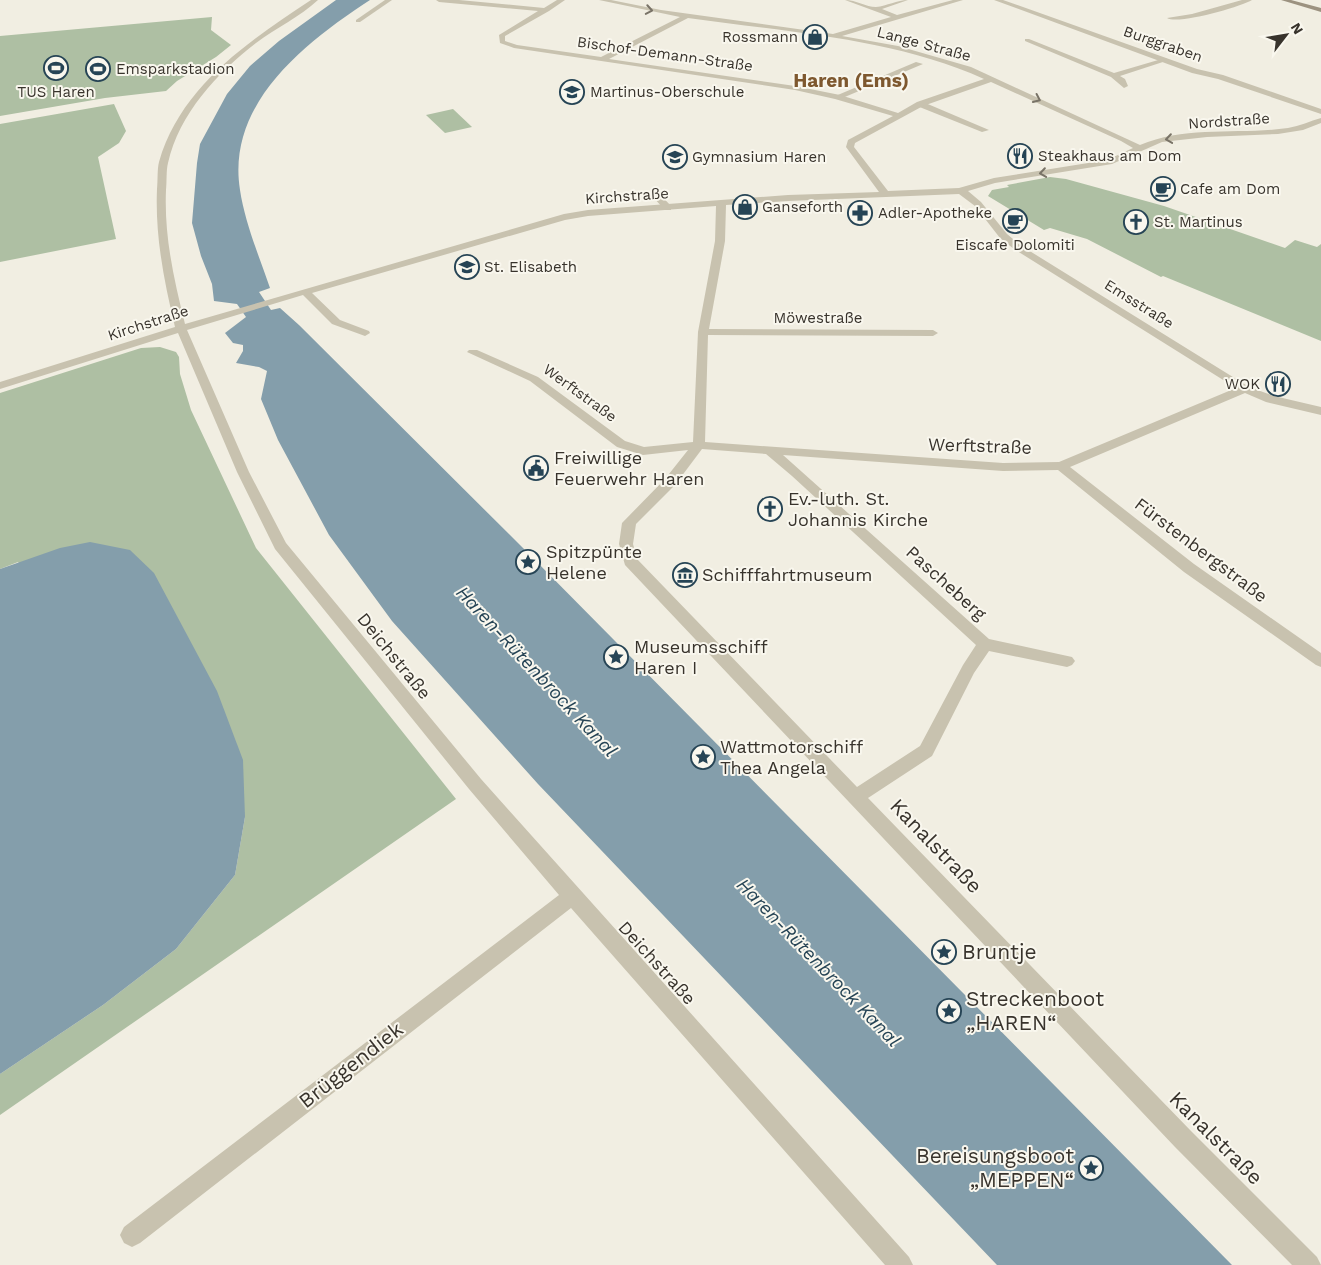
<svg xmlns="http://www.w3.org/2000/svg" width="1321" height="1265" viewBox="0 0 1321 1265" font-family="'Work Sans',sans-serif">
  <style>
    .green { fill: #aebfa3 }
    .water { fill: #849eab }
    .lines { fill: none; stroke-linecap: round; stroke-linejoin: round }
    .lane { fill: #c8c2af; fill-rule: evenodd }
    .street { fill: #c8c2af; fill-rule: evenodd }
    .secondary { fill: #9c9280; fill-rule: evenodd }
    .oneway { stroke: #797367 }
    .labels { text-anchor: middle; stroke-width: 4; stroke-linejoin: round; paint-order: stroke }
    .far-poi-label { font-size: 15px; fill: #38332c; stroke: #f9f7ee; text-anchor: start }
    .far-street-label { font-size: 15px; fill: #38332c; stroke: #f9f7ee }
    .street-label { font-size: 18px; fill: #38332c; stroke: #f9f7ee }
    .poi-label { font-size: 18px; fill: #38332c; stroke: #f9f7ee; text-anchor: start }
    .far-district-label { font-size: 19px; font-weight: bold; fill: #7e582f; stroke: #f9f7ee }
    .water-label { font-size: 19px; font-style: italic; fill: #264455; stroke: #f9f7ee }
    .near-street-label { font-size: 21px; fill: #38332c; stroke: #f9f7ee }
    .near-poi-label { font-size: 21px; fill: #38332c; stroke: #f9f7ee; text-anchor: start }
  </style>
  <rect width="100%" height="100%" fill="#f1eee2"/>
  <!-- green -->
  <g class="green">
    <polygon points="212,17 211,30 231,45 216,57 177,81 166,91 105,98 0,116 0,36"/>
    <polygon points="114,104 126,131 119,143 98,157 116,239 0,262 0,124"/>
    <polygon points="453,109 472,127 445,133 426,115"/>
    <polygon points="1050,177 1066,179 1164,206 1285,248 1295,240 1317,247 1321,244 1321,341 1163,276 1161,277 1087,239 1050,228 1044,230 988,196 992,190 1009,187 1007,185"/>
    <polygon points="160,347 176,352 179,357 180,374 191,410 256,548 456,799 0,1115 0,1074 103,1005 176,949 235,875 245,817 18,562 0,569 0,393 141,348"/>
  </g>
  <!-- water -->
  <g class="water">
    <path d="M336,0H370C306,42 226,103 240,190C245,223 259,256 270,288L259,292L271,310L280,308L299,325L527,552L1232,1265H997L538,784L392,621L329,535L278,440L261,399L267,371L259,367L236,363L243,351V345L233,343L225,333L246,317L237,304L214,301L212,284L201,256L192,223L197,163L200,144L227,94L250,66L279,41Z"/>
    <polygon points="90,542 130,550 154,573 217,691 243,760 245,817 235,875 176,949 103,1005 0,1074 0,569 60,548"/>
  </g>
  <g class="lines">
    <!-- lane -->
    <g class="lane">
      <polygon points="385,0 392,0 360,22 356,22 356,20"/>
      <polygon points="1025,39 1029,39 1114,73 1165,58 1169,60 1120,76 1125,79 1128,86 1124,88 1111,77 1025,41"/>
      <polygon points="916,62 923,64 840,99 833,97"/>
      <polygon points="917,102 923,102 989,130 982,132 917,106"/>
      <polygon points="654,190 657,191 671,206 671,210 665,210 651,195 651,191"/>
    </g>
    <!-- street -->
    <g class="street">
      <path d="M311,0H318C300,17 276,28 256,43C217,73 179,114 168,163C166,171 167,181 166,190C164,236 174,280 185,324L564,214L588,210L788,195L879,192L846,147L848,140L893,116L835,99L795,90L514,48L500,43L499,35L538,11L439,2L436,0H459L544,8L557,0H565L549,11L505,36V41L517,45L601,57L680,17L599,0H611L661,10L833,34L891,17L845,0C856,0 866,7 876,7C887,6 897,0 908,0L882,9L897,15L953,0H963L842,36L898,46L971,67L1140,145C1187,125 1239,135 1288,128C1300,126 1310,121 1321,118V123L1303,130L1278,134L1207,137L1162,142L1112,164L995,183L968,191L981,202L1007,234L1020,245L1249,387L1274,396L1321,407V415L1266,402L1245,393L1070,467L1194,564L1321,653V667L1316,665L1184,572L1058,470L1003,471L783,455L989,639L1072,657L1075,661L1072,665L1067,667L989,651L974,673L932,756L868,798L1191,1131L1317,1257L1321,1265H1292L1175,1147L625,565L619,544L622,523L665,479L688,450L643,455L617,447L530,381L467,352L469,350H477L538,377L625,441L644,447L693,442L698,332L715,241L716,206L588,216L565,220L312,293L340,320L369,331L370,333L365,336L332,324L303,295L187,330L249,472L286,543L481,779L909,1257L913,1265H885L571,908L140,1243L132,1247L124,1243L120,1235L124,1227L559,895L469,789L275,549L237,472L178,333L0,389V382L175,327C164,281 155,236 157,189C158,180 157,170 159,162C181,86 248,42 311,0ZM688,18C786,32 893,38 984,79L917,102L898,113L840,95L795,86L609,59ZM991,82L1121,141L1133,148L1107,160L994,178L959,188L888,191L854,147L855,143L923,106ZM959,194L975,206L1000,238L1014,249L1236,388L1059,462L1003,463L705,442L708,335L933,336L938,333L933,330L709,329L725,241L726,205L788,201ZM702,449L766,454L792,476L976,645L963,665L920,746L857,787L637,559L633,544L636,524L675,485Z"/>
      <polygon points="994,0 1003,0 1197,69 1223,75 1321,109 1321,114 1218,79 1192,73"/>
      <path d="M1242,0H1252C1240,7 1178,25 1167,18L1192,14Z"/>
    </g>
    <!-- secondary -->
    <polygon class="secondary" points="1281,0 1291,0 1321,8 1321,12"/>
  </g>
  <!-- one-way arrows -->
  <defs><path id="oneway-chevron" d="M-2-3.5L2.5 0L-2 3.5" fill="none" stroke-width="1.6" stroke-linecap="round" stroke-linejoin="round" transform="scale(1.25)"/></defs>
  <g class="oneway">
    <use href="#oneway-chevron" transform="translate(649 10) rotate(10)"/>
    <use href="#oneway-chevron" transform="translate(1037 99) rotate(25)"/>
    <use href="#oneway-chevron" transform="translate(1169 139) rotate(172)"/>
    <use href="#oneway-chevron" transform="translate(1043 173) rotate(172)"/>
  </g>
  <!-- icons -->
  <defs>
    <symbol id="shop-ring" viewBox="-11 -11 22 22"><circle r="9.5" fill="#f9f7ee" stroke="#264455" stroke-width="1.5"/><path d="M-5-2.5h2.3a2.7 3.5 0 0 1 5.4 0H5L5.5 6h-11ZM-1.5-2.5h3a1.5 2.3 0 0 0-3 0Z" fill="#264455"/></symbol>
    <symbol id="stadium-ring" viewBox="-11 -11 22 22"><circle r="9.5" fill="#f9f7ee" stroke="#264455" stroke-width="1.5"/><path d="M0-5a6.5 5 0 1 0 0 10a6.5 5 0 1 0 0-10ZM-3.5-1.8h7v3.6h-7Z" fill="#264455"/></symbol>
    <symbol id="school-ring" viewBox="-11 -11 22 22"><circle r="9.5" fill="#f9f7ee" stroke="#264455" stroke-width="1.5"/><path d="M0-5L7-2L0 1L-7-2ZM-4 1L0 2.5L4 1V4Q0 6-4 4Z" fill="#264455"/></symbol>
    <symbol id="restaurant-ring" viewBox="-11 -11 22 22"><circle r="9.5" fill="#f9f7ee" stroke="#264455" stroke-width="1.5"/><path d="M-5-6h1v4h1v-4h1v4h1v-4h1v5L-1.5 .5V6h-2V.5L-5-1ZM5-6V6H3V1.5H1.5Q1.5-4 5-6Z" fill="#264455"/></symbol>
    <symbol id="cafe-ring" viewBox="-11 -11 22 22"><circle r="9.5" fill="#f9f7ee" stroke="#264455" stroke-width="1.5"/><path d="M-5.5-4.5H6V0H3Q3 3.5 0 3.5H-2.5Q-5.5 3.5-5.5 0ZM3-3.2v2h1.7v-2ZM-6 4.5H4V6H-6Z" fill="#264455"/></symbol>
    <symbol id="pharmacy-ring" viewBox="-11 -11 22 22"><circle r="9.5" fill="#f9f7ee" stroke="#264455" stroke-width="1.5"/><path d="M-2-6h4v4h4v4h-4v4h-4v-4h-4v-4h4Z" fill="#264455"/></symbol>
    <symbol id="church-ring" viewBox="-11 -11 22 22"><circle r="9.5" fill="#f9f7ee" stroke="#264455" stroke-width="1.5"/><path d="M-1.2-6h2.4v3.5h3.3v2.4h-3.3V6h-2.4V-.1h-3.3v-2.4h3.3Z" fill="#264455"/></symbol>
    <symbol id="civic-ring" viewBox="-11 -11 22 22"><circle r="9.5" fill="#f9f7ee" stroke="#264455" stroke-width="1.5"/><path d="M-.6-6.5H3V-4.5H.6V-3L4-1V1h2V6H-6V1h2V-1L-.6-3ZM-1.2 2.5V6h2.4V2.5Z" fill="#264455"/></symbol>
    <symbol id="sight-ring" viewBox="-11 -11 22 22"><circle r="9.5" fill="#f9f7ee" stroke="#264455" stroke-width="1.5"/><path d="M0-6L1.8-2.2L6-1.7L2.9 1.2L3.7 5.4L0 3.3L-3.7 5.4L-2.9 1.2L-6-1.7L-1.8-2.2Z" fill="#264455"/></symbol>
    <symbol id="museum-ring" viewBox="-11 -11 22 22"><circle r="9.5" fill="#f9f7ee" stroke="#264455" stroke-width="1.5"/><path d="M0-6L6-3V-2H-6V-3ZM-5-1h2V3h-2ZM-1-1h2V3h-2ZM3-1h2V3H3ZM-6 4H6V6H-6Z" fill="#264455"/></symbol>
  </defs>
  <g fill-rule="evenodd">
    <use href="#shop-ring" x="801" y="23" width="28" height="28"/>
    <use href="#stadium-ring" x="42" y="54" width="28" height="28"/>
    <use href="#stadium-ring" x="84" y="55" width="28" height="28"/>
    <use href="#school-ring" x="558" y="78" width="28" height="28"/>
    <use href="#restaurant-ring" x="1006" y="142" width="28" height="28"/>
    <use href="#school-ring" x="661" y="143" width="28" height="28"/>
    <use href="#cafe-ring" x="1149" y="175" width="28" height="28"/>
    <use href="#shop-ring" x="731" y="193" width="28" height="28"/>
    <use href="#pharmacy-ring" x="846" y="199" width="28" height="28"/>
    <use href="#cafe-ring" x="1001" y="207" width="28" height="28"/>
    <use href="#church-ring" x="1122" y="208" width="28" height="28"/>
    <use href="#school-ring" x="453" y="253" width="28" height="28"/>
    <use href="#restaurant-ring" x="1264" y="370" width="28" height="28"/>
    <use href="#civic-ring" x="522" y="454" width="28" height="28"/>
    <use href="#church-ring" x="756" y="495" width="28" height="28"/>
    <use href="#sight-ring" x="514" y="548" width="28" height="28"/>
    <use href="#museum-ring" x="671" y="561" width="28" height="28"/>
    <use href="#sight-ring" x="602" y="643" width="28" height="28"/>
    <use href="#sight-ring" x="689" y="743" width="28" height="28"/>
    <use href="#sight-ring" x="930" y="938" width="28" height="28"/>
    <use href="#sight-ring" x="935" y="997" width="28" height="28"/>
    <use href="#sight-ring" x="1077" y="1154" width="28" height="28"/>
  </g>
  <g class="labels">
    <!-- far-poi labels -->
    <g class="far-poi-label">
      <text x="798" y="42" text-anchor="end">Rossmann</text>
      <text x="116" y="74">Emsparkstadion</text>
      <text x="56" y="97" text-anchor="middle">TUS Haren</text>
      <text x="590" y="97">Martinus-Oberschule</text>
      <text x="1038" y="161">Steakhaus am Dom</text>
      <text x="692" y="162">Gymnasium Haren</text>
      <text x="1180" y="194">Cafe am Dom</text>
      <text x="762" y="212">Ganseforth</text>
      <text x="878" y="218">Adler-Apotheke</text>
      <text x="1154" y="227">St. Martinus</text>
      <text x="1015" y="250" text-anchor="middle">Eiscafe Dolomiti</text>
      <text x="484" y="272">St. Elisabeth</text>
      <text x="1260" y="389" text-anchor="end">WOK</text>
    </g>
    <!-- far-street labels -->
    <g class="far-street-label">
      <text transform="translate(924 44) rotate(15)" y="5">Lange Straße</text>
      <text transform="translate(1163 44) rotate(19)" y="5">Burggraben</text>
      <text transform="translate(665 54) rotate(8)" y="5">Bischof-Demann-Straße</text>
      <text transform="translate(1229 121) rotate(-4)" y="5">Nordstraße</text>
      <text transform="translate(627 196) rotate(-4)" y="5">Kirchstraße</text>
      <text transform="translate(1139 304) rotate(32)" y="5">Emsstraße</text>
      <text x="818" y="323">Möwestraße</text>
      <text transform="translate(148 323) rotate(-18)" y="5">Kirchstraße</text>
      <text transform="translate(580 393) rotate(36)" y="5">Werftstraße</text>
    </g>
    <!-- street labels -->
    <g class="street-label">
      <text transform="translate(980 446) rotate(2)" y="6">Werftstraße</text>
      <text transform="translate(1201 550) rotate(37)" y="6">Fürstenbergstraße</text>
      <text transform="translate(946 583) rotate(42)" y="6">Pascheberg</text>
      <text transform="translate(394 656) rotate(51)" y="6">Deichstraße</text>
      <text transform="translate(657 963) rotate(48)" y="6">Deichstraße</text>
    </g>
    <!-- poi labels -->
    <g class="poi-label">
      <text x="554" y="464">Freiwillige<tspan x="554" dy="21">Feuerwehr Haren</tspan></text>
      <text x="788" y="505">Ev.-luth. St.<tspan x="788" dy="21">Johannis Kirche</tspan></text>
      <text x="546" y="558">Spitzpünte<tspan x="546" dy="21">Helene</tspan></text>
      <text x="702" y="581">Schifffahrtmuseum</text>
      <text x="634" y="653">Museumsschiff<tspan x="634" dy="21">Haren I</tspan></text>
      <text x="720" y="753">Wattmotorschiff<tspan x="720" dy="21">Thea Angela</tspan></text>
    </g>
    <!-- far-district labels -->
    <g class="far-district-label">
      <text x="851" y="87">Haren (Ems)</text>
    </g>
    <!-- water labels -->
    <g class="water-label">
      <text transform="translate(537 671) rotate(47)" y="7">Haren-Rütenbrock Kanal</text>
      <text transform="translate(819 962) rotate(46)" y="7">Haren-Rütenbrock Kanal</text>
    </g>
    <!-- near-street labels -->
    <g class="near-street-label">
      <text transform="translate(936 846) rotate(46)" y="7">Kanalstraße</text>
      <text transform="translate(351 1065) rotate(-38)" y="7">Brüggendiek</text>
      <text transform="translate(1216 1138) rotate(45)" y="7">Kanalstraße</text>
    </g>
    <!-- near-poi labels -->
    <g class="near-poi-label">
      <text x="962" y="959">Bruntje</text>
      <text x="966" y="1006">Streckenboot<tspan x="966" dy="24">„HAREN“</tspan></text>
      <text x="1074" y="1163" text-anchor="end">Bereisungsboot<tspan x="1074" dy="24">„MEPPEN“</tspan></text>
    </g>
  </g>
  <!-- north arrow -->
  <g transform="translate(1286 35) rotate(59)" stroke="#f9f7ee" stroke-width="4" paint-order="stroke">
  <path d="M0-4L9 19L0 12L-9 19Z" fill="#38332c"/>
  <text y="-8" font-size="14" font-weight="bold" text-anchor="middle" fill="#38332c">N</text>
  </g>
</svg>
